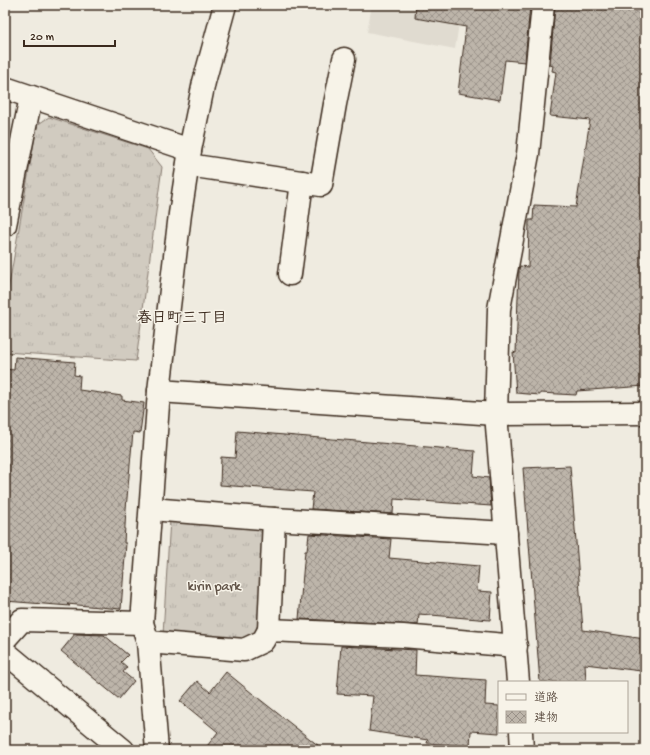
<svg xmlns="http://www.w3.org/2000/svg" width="650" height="755" viewBox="0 0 650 755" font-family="'Gochi Hand','Klee One',sans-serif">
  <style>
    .built { fill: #e0dbd0 }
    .grass { fill: url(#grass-tufts); stroke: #867a6f }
    .building { fill: url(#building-cross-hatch); stroke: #3b2a1e }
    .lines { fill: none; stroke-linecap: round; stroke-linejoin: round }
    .minor-casing { stroke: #3b2a1e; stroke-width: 25 }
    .major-casing { stroke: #3b2a1e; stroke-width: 25 }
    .minor { stroke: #f7f3e8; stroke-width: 22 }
    .major { stroke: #f7f3e8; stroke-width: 22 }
    .labels { text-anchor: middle; stroke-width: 3; stroke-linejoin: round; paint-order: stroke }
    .park-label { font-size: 14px; fill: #605246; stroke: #f7f3e8 }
    .neighbourhood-label { font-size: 15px; font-weight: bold; fill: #3b2a1e; stroke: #f7f3e8 }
  </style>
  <defs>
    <pattern id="grass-tufts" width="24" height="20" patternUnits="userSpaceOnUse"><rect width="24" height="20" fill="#d1cbc0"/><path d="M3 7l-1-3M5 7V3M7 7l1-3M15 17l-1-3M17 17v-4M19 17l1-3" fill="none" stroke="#b4aea5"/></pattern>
    <pattern id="building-cross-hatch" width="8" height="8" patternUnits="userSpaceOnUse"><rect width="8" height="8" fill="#bdb5aa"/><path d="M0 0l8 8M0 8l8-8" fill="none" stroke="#9b938a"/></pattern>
  </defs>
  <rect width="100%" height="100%" fill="#efebe0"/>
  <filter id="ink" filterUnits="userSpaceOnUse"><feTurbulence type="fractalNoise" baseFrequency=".025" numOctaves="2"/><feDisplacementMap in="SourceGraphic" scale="8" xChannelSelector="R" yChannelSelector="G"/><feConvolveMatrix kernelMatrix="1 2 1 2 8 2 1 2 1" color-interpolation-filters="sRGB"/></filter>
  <g filter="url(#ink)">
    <!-- built -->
    <polygon class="built" points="372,5 462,5 455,49 367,32"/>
    <!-- grass -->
    <g class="grass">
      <polygon points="49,117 148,149 162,167 136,361 5,352 5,308 37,125"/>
      <polygon points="170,519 254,526 265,536 257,636 244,642 163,634"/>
    </g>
    <!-- building -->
    <g class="building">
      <polygon points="416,5 530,5 525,62 505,60 500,100 458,93 466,27 415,18"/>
      <polygon points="555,5 645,5 645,309 642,309 645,357 645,386 577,391 576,395 540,393 540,395 516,393 513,352 516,353 519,269 520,266 528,267 529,220 533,220 534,205 576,207 590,120 550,116 556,72 552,71 553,66 550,65"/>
      <polygon points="15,357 75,362 74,375 80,376 79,390 122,396 122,400 144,403 140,433 133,432 126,509 124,543 126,543 121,609 67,604 70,606 5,601 5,369 14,370"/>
      <polygon points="237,431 475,451 473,476 489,478 491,506 394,499 393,514 311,509 313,492 220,485 221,457 235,458"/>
      <polygon points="570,466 583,630 645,639 641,671 585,664 586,682 540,682 523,468"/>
      <polygon points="309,534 391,539 389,558 479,566 477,591 492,592 490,620 419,614 418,625 299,619 305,551 307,551"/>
      <polygon points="75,634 104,635 128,655 121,662 127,667 123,672 134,681 119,699 61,651"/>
      <polygon points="341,646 416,650 415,675 486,680 485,705 499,706 499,733 471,731 470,746 427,743 428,740 369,731 373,696 337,694"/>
      <polygon points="226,672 253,694 324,750 204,750 218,732 180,701 197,681 210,692"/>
    </g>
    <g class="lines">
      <defs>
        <g id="minor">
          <polyline points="5,88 190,150"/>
          <polyline points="188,165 321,185 335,104 344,59"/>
          <polyline points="5,225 31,97"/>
          <polyline points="290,274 302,182"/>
          <polyline points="159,391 496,414 645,413"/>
          <polyline points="151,509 274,519 506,533"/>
          <polyline points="269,630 274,519"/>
          <polyline points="5,639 22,620 142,623"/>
          <polyline points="148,642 244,650 263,641 269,630 403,636 516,646"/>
          <polyline points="518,682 496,414 499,309 528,154 543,5"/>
          <polyline points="521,732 522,750"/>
          <polyline points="157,750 148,642 142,623 159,391 180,214 190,150 204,82 225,5"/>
        </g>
        <polyline id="major" points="5,652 123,750"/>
      </defs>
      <!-- minor casing -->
      <use href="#minor" class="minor-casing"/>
      <!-- major casing -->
      <use href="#major" class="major-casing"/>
      <!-- minor -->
      <use href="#minor" class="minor"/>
      <!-- major -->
      <use href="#major" class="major"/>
    </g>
  </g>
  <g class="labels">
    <!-- park labels -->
    <g class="park-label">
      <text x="214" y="590">kirin park</text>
    </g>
    <!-- neighbourhood labels -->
    <g class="neighbourhood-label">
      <text x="182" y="322">春日町三丁目</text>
    </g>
  </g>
  <!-- margin -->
  <rect width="650" height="755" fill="none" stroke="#f7f3e8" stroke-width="20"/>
  <rect x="10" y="10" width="630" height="735" fill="none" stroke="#3b2a1e" stroke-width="1.5" filter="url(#ink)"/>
  <!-- legend -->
  <rect x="498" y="681" width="130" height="52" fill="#f7f3e8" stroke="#aca397"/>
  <rect x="506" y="694" width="20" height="6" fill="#f7f3e8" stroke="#aca397"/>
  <text x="534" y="701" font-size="12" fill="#3b2a1e">道路</text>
  <rect x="506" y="711" width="20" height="12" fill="url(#building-cross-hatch)" stroke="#aca397"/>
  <text x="534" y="721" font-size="12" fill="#3b2a1e">建物</text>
  <!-- scale -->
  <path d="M24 40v6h91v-6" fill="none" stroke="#3b2a1e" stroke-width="2"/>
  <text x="30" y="40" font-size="12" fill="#3b2a1e" stroke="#f7f3e8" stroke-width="3" paint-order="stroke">20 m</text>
</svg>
